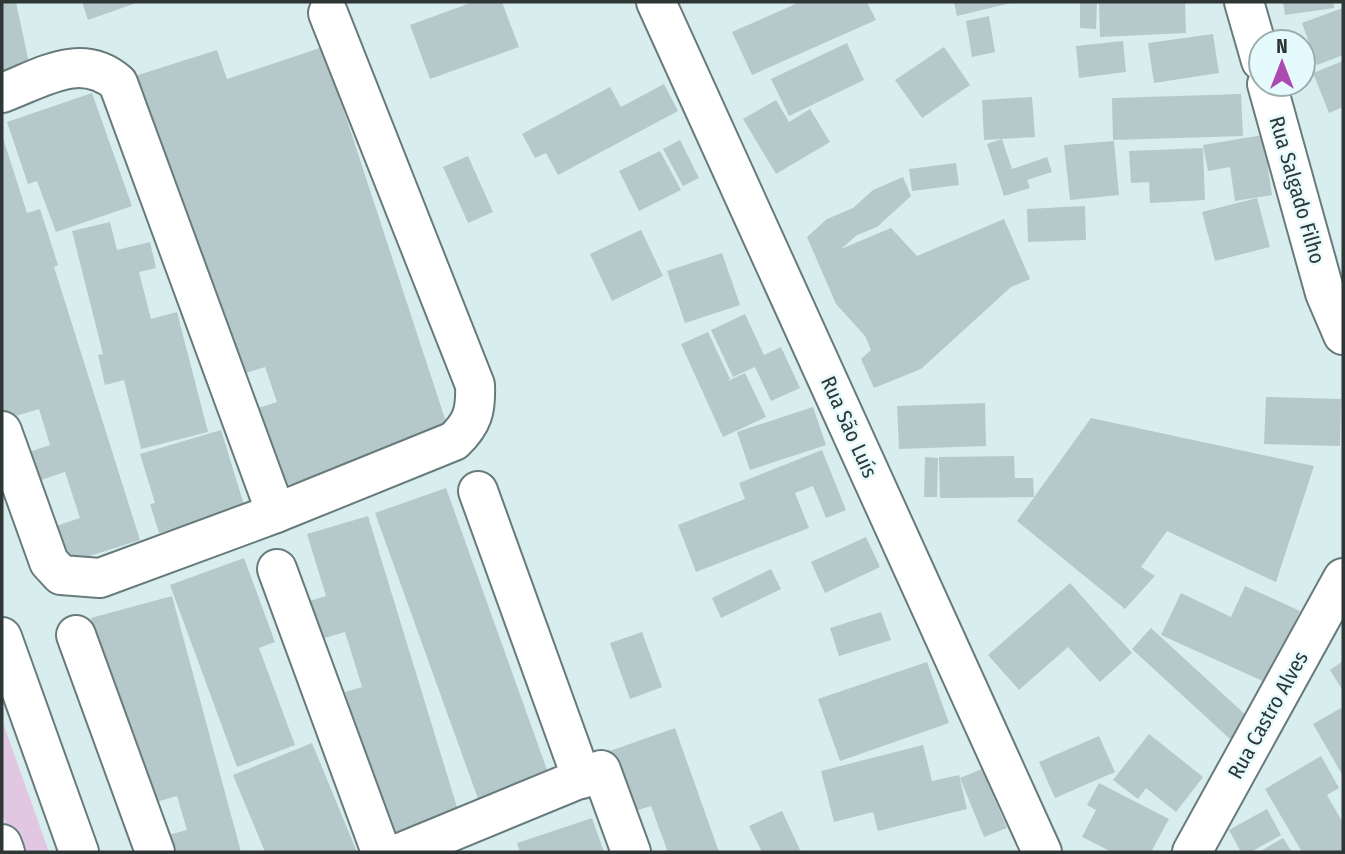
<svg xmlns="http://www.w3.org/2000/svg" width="1345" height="854" viewBox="0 0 1345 854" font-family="'Fira Sans Condensed',sans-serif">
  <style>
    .green { fill: #e2c7e2 }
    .building { fill: #b5c9cb }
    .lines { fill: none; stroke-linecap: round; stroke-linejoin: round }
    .minor-casing { stroke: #687b7c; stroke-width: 42 }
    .minor { stroke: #fff; stroke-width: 38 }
    .labels { text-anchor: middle; stroke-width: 5; stroke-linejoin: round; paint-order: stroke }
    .street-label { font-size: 21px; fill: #2e3636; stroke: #e5fafc }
  </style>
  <rect width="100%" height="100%" fill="#d8edee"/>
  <!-- green -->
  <polygon class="green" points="2,720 49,852 16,852 2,813"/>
  <!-- building -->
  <g class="building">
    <polygon points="2,2 16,2 31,73 2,79"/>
    <polygon points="82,2 139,2 88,20"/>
    <polygon points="473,2 502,2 519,47 430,79 410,25"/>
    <polygon points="800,2 867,2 876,20 752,75 732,32"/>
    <polygon points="954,2 1011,2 1011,3 957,16"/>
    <polygon points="1080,2 1097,2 1096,29 1080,28"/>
    <polygon points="1099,2 1185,2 1186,33 1100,37"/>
    <polygon points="1283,2 1333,2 1334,8 1285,15"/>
    <polygon points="1343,8 1343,55 1317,65 1302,23"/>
    <polygon points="989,16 995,52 972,57 966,21"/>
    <polygon points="1213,34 1219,73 1154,83 1148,43"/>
    <polygon points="1123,41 1126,72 1079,78 1076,46"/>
    <polygon points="847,43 864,80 789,116 771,79"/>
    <polygon points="323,47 448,428 362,456 364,460 281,487 255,409 277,402 265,367 233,377 135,76 217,50 227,79"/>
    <polygon points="944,47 970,85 922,118 895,80"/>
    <polygon points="1343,61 1343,107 1329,113 1313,73"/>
    <polygon points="664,84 678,111 558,175 546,153 535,158 522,134 610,87 621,107"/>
    <polygon points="92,93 132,206 56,232 37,181 28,184 7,122"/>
    <polygon points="1241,94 1243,136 1113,140 1112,98"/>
    <polygon points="1032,97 1035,137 984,140 982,100"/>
    <polygon points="776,100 789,122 810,109 830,142 776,174 743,119"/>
    <polygon points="2,135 27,213 40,209 58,265 54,267 140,540 64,564 53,527 80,518 65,472 35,482 26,453 50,445 39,409 6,419 2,406"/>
    <polygon points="1263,135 1272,195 1235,201 1230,167 1208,171 1203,145"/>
    <polygon points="1002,139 1012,169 1047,157 1052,172 1027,180 1030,188 1004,196 987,144"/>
    <polygon points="680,140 699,178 683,186 663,149"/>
    <polygon points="1114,141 1119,195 1070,200 1064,145"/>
    <polygon points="1203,148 1205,200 1150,203 1149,182 1131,183 1129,151"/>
    <polygon points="660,151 681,190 639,211 619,171"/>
    <polygon points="468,156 493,212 468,223 443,167"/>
    <polygon points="956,163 959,185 912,191 909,169"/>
    <polygon points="903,177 911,196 877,227 857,235 841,249 891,228 917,256 1004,219 1030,279 1011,287 921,369 874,388 861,359 871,350 865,336 836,304 807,237 827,219 853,208 873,190"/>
    <polygon points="1257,198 1270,247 1215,261 1202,212"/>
    <polygon points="1085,206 1086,240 1028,242 1027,209"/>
    <polygon points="110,222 117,250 150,242 156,268 139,272 151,319 177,312 208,432 141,449 124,380 105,385 98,355 103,354 72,231"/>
    <polygon points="641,230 663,276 612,301 590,254"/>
    <polygon points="722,253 740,305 685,323 667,271"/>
    <polygon points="745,314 764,355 781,347 800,388 771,401 755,367 733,377 711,330"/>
    <polygon points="708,332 730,379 728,381 745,373 766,417 723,437 681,344"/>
    <polygon points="1266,397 1341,399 1340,446 1264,444"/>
    <polygon points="985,403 986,446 899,449 897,406"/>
    <polygon points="813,407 826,445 750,470 737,432"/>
    <polygon points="1091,418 1314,466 1276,582 1167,531 1141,567 1155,576 1125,609 1017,521"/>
    <polygon points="221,430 245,508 159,533 150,504 155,503 140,454"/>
    <polygon points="822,450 846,510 826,518 813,486 795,493 809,528 696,572 678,525 745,499 739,483"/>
    <polygon points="1014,456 1015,478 1033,478 1034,497 940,498 939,457"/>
    <polygon points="925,457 938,458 937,497 924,497"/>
    <polygon points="446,488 551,781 481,807 375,513"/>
    <polygon points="368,516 460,817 391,838 345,692 362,687 345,632 318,640 306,602 326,596 307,534"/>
    <polygon points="866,537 880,567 825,593 811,562"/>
    <polygon points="244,558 275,642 259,648 295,745 237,767 170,585"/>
    <polygon points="771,569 781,589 721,618 712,598"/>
    <polygon points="1070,583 1132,653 1100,682 1068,647 1019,690 988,655"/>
    <polygon points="1245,586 1300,611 1267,683 1161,635 1181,593 1231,617"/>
    <polygon points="172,596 241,852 172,852 168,835 187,830 177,796 142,806 91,618"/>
    <polygon points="881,612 891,640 839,656 830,628"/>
    <polygon points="1151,628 1249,718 1230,739 1132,649"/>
    <polygon points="642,632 662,687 630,699 610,643"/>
    <polygon points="1343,661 1343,691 1330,670"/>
    <polygon points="927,662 949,723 840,761 818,699"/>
    <polygon points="1341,708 1343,712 1343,776 1313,724"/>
    <polygon points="675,728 719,852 661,852 667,850 651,806 628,813 607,752"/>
    <polygon points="1149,734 1203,777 1176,812 1146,788 1138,799 1113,780"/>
    <polygon points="1099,736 1115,772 1055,798 1039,762"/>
    <polygon points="312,743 357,852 265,852 233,775"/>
    <polygon points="923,745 932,781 959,775 967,809 878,831 873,812 834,822 821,771"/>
    <polygon points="1321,756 1339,788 1327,795 1343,823 1343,852 1302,852 1265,789"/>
    <polygon points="982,769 1007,828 984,837 960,778"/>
    <polygon points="1099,783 1169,819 1151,852 1112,852 1082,837 1096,810 1087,805"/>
    <polygon points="1267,809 1281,835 1251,852 1241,852 1229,830"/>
    <polygon points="782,811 801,852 762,852 749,826"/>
    <polygon points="592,818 604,852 520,852 517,843"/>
    <polygon points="1283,838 1292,852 1259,852"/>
  </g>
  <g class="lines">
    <defs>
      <g id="minor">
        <polyline points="656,2 1042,852"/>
        <polyline points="1244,2 1261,61"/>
        <polyline points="1267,84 1325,293 1343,335"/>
        <path d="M2,93C42,78 81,51 118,83L276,513"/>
        <path d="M2,431L49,562L61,575L100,578L276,513L454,441C473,423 476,410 475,385L328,13"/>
        <polyline points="478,491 582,779"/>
        <polyline points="277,569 381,852"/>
        <polyline points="76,635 155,852"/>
        <polyline points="2,637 79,852"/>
        <polyline points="2,844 5,852"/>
        <polyline points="402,852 601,770 631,852"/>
        <polyline points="1192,852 1343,578"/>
      </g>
    </defs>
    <!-- minor casing -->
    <use href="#minor" class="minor-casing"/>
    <!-- minor -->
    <use href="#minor" class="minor"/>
  </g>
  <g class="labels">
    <!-- street labels -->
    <g class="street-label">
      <text transform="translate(1297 190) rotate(74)" y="7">Rua Salgado Filho</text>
      <text transform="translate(849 427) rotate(66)" y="7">Rua São Luís</text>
      <text transform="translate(1268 715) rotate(-61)" y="7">Rua Castro Alves</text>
    </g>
  </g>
  <!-- border -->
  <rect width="1345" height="854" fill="none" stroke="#2e3636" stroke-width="7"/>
  <!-- north arrow -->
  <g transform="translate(1282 63)"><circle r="33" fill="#e5fafc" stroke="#9cacad" stroke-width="2"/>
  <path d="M0-5L12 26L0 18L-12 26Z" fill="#ac4ab0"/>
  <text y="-10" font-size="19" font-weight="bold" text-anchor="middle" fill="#2e3636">N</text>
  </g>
</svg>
